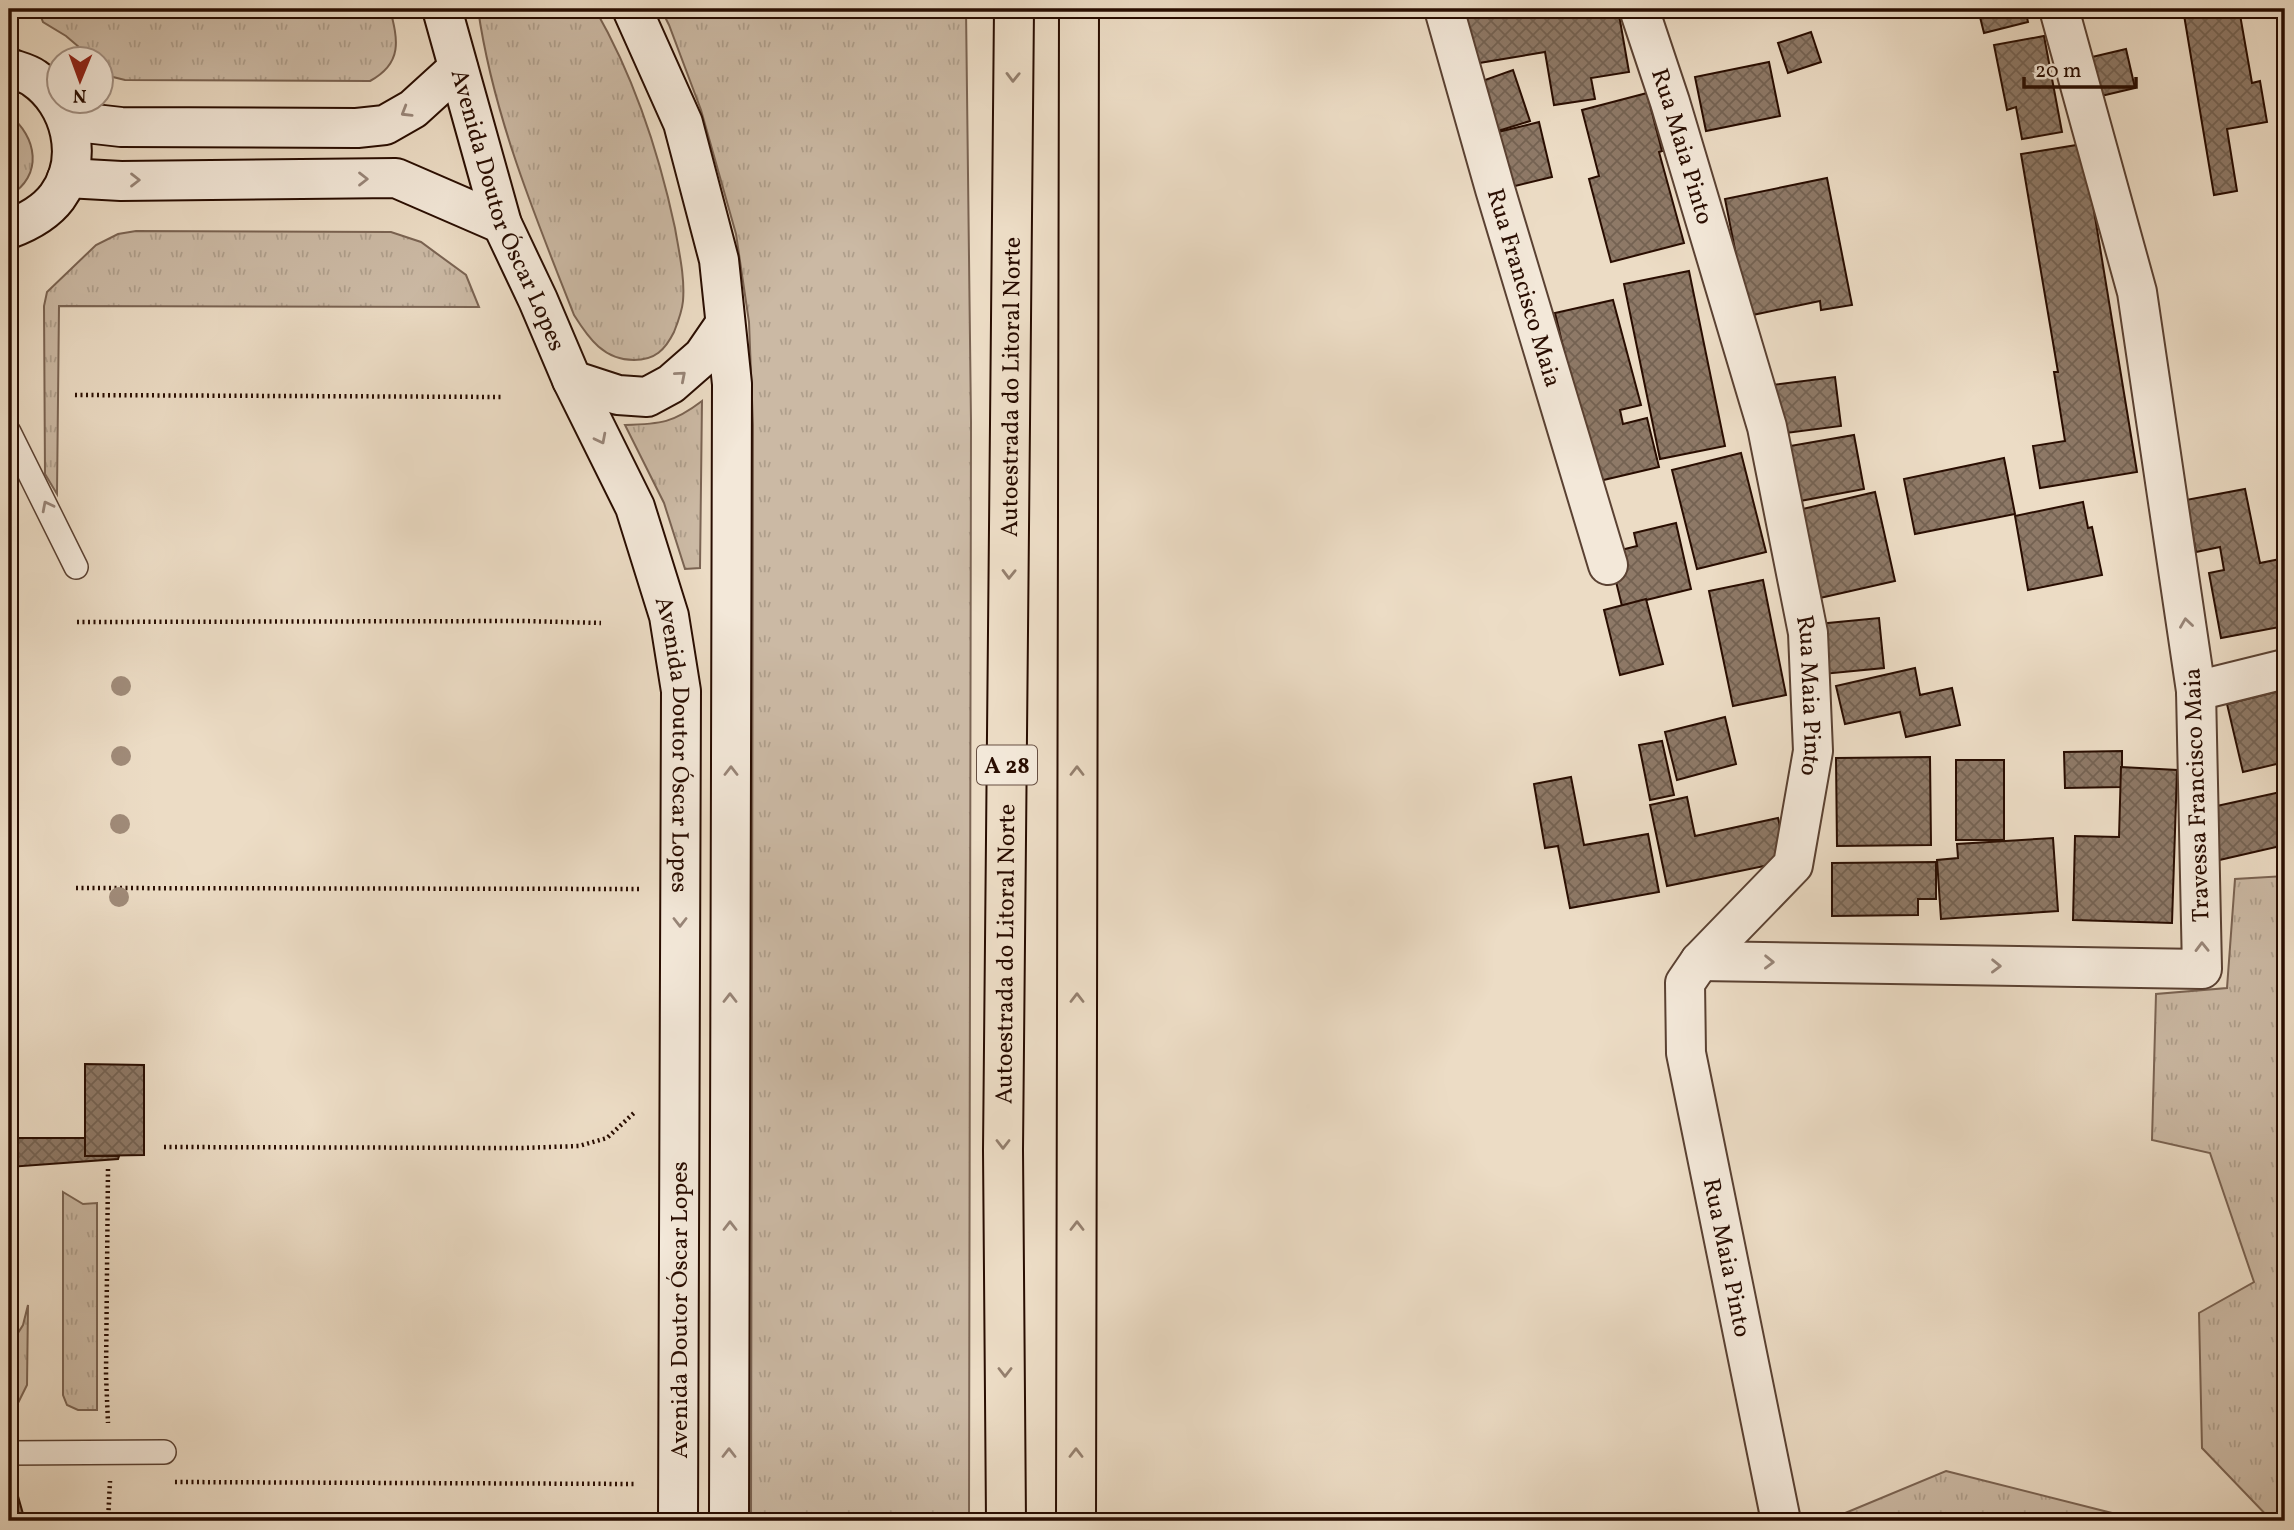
<svg xmlns="http://www.w3.org/2000/svg" width="2294" height="1530" viewBox="0 0 2294 1530" font-family="Vollkorn,serif">
  <style>
    .grass { fill: url(#grass-tufts); stroke: #7a6352; stroke-width: 2 }
    .building { fill: url(#building-cross-hatch); stroke: #290d01; stroke-width: 2 }
    .lines { fill: none; stroke-linecap: round; stroke-linejoin: round }
    .service-casing { stroke: #5a4132; stroke-width: 26 }
    .minor-casing { stroke: #5a4132; stroke-width: 42 }
    .secondary-casing { stroke: #290d01; stroke-width: 42 }
    .motorway-casing { stroke: #290d01; stroke-width: 42 }
    .path { stroke: #290d01; stroke-width: 4.5; stroke-dasharray: 2 3.5; stroke-linecap: butt }
    .service { stroke: #f3e8d9; stroke-width: 23 }
    .minor { stroke: #f3e8d9; stroke-width: 38 }
    .secondary { stroke: #f3e8d9; stroke-width: 38 }
    .motorway { stroke: #ecdcc5; stroke-width: 38 }
    .tree { fill: #a08b79 }
    .oneway { stroke: #947f6d }
    .oneway2 { stroke: #988578 }
    .labels { text-anchor: middle; stroke-width: 7; stroke-linejoin: round; paint-order: stroke }
    .shield { fill: #f3e8d9; stroke: #664f42; stroke-width: 2 }
    .shield-label { font-size: 23px; font-weight: bold; fill: #290d01 }
    .street-label { font-size: 24px; fill: #290d01; stroke: #f3e8d9 }
  </style>
  <defs>
    <pattern id="grass-tufts" width="24" height="20" patternUnits="userSpaceOnUse" patternTransform="scale(1.75)"><rect width="24" height="20" fill="#cbb9a4"/><path d="M3 7l-1-3M5 7V3M7 7l1-3M15 17l-1-3M17 17v-4M19 17l1-3" fill="none" stroke="#ae9e8b"/></pattern>
    <pattern id="building-cross-hatch" width="8" height="8" patternUnits="userSpaceOnUse" patternTransform="scale(1.75)"><rect width="8" height="8" fill="#8e7967"/><path d="M0 0l8 8M0 8l8-8" fill="none" stroke="#746252"/></pattern>
  </defs>
  <rect width="100%" height="100%" fill="#ecdcc5"/>
  <filter id="stains"><feTurbulence type="fractalNoise" baseFrequency=".00286" numOctaves="4"/><feColorMatrix values="0 0 0 0 .2 0 0 0 0 .09 0 0 0 0 .02 0 0 0 .5 -.17"/></filter>
  <radialGradient id="worn" r=".72"><stop offset=".6" stop-color="#630" stop-opacity="0"/><stop offset="1" stop-color="#630" stop-opacity=".3"/></radialGradient>
  <!-- grass -->
  <g class="grass">
    <path d="M38,9H390C398,40 403,63 370,81L125,80L109,76L102,68V60L93,59L66,36L43,22Z"/>
    <path d="M478,9H595C633,75 659,153 675,228C679,252 685,277 683,301C682,312 678,322 674,332C665,350 655,360 634,360C604,360 589,339 574,315C535,216 493,115 478,9Z"/>
    <polygon points="661,9 966,9 971,422 969,1521 751,1521 753,425 749,322 736,234 701,110 669,25"/>
    <path d="M9,115C37,136 44,176 9,196Z"/>
    <polygon points="136,231 391,232 421,242 466,275 479,307 59,306 57,494 45,474 44,306 47,292 96,245 118,234"/>
    <path d="M702,401L700,568L685,569L664,503L625,425C661,424 673,423 702,401Z"/>
    <polygon points="2285,876 2285,1521 2272,1521 2202,1448 2199,1313 2254,1282 2210,1153 2152,1140 2156,994 2227,988 2235,879"/>
    <polygon points="63,1192 83,1204 97,1203 97,1410 78,1410 67,1405 63,1395"/>
    <polygon points="28,1305 27,1385 18,1403 9,1410 9,1347 23,1325"/>
    <polygon points="1946,1471 2112,1513 2130,1521 1826,1521"/>
  </g>
  <!-- building -->
  <g class="building">
    <polygon points="1463,9 1618,9 1629,72 1591,78 1595,99 1554,105 1545,52 1473,64"/>
    <polygon points="1978,9 2025,9 2028,22 1984,33"/>
    <polygon points="2183,9 2239,9 2252,83 2260,81 2267,122 2227,129 2237,191 2214,195"/>
    <polygon points="1811,32 1821,62 1788,73 1778,43"/>
    <polygon points="2044,36 2062,132 2022,139 2016,107 2007,110 1994,45"/>
    <polygon points="2126,49 2135,88 2101,96 2092,57"/>
    <polygon points="1769,62 1780,116 1706,131 1695,77"/>
    <polygon points="1513,70 1530,121 1498,131 1482,81"/>
    <polygon points="1647,93 1662,151 1659,152 1684,243 1611,262 1589,179 1599,176 1582,110"/>
    <polygon points="1539,122 1552,177 1511,187 1498,132"/>
    <polygon points="2083,144 2137,472 2040,488 2033,446 2065,441 2054,372 2058,372 2021,154"/>
    <polygon points="1827,178 1852,305 1821,310 1820,301 1748,316 1725,199"/>
    <polygon points="1689,271 1725,446 1660,459 1624,284"/>
    <polygon points="1613,300 1641,405 1620,410 1623,424 1647,418 1659,467 1595,482 1555,313"/>
    <polygon points="1835,377 1841,426 1778,434 1772,385"/>
    <polygon points="1854,435 1864,489 1800,501 1790,446"/>
    <polygon points="1741,453 1766,552 1697,569 1672,470"/>
    <polygon points="2004,458 2015,514 1915,534 1904,479"/>
    <polygon points="2245,489 2260,563 2285,558 2285,626 2221,638 2209,573 2224,570 2220,547 2196,552 2186,500"/>
    <polygon points="1875,492 1895,581 1811,600 1790,512"/>
    <polygon points="2083,502 2088,528 2092,527 2102,575 2028,590 2015,516"/>
    <polygon points="1676,523 1691,589 1622,606 1609,553 1637,546 1634,533"/>
    <polygon points="1763,580 1786,695 1733,706 1709,591"/>
    <polygon points="1646,599 1663,664 1620,675 1604,610"/>
    <polygon points="1879,618 1884,668 1823,674 1818,624"/>
    <polygon points="1915,668 1920,695 1952,688 1960,725 1906,737 1900,712 1845,724 1836,686"/>
    <polygon points="2279,691 2285,717 2285,762 2243,772 2227,704"/>
    <polygon points="1725,717 1736,764 1677,780 1665,732"/>
    <polygon points="1662,741 1674,795 1650,800 1639,745"/>
    <polygon points="2122,751 2122,787 2065,788 2064,752"/>
    <polygon points="1930,757 1931,845 1837,846 1836,758"/>
    <rect x="1956" y="760" width="48" height="80"/>
    <polygon points="2121,767 2177,770 2172,923 2073,920 2075,836 2119,837"/>
    <polygon points="1571,777 1584,845 1648,834 1659,892 1570,908 1558,846 1545,848 1534,784"/>
    <polygon points="2285,791 2285,845 2215,861 2203,809"/>
    <polygon points="1687,797 1695,836 1778,818 1788,861 1667,886 1650,805"/>
    <polygon points="2053,838 2058,911 1941,919 1937,860 1958,858 1957,844"/>
    <polygon points="1936,862 1936,899 1918,899 1918,915 1832,916 1832,863"/>
    <polygon points="85,1064 144,1065 144,1155 85,1156"/>
    <polygon points="9,1138 85,1138 85,1156 119,1156 118,1159 9,1167"/>
    <polygon points="9,1475 12,1475 25,1521 9,1521"/>
  </g>
  <g class="lines">
    <defs>
      <g id="service">
        <polyline points="9,432 76,567"/>
        <polyline points="9,1453 164,1452"/>
      </g>
      <g id="minor">
        <path id="s1" d="M1444,9L1495,189L1608,565"/>
        <path id="s2" d="M1639,9L1670,102L1767,427L1808,633L1813,751L1793,865L1700,961L1685,983L1686,1053L1781,1521"/>
        <polyline points="2196,691 2285,669"/>
        <polyline points="1700,961 2202,969 2196,691 2137,292 2059,9"/>
      </g>
      <g id="secondary">
        <path id="s3" d="M442,9L502,224L538,300L572,380L635,507L669,616L681,691L678,1521"/>
        <polyline points="632,9 683,123 719,260 732,384 729,1521"/>
        <path d="M9,68C17,71 27,73 34,78C71,103 85,159 57,197C45,213 28,222 9,229"/>
        <polyline points="68,121 121,127 357,128 385,125 413,109 458,68"/>
        <polyline points="67,178 121,181 396,178 502,224"/>
        <polyline points="572,380 618,395 647,397 671,384 703,356 725,324"/>
      </g>
      <g id="motorway">
        <path id="s4" d="M1006,1521L1003,1150L1014,9"/>
        <polyline points="1076,1521 1079,9"/>
      </g>
    </defs>
    <!-- service casing -->
    <use href="#service" class="service-casing"/>
    <!-- minor casing -->
    <use href="#minor" class="minor-casing"/>
    <!-- secondary casing -->
    <use href="#secondary" class="secondary-casing"/>
    <!-- motorway casing -->
    <use href="#motorway" class="motorway-casing"/>
    <!-- path -->
    <g class="path">
      <polyline points="75,395 502,397"/>
      <polyline points="77,622 524,621 601,623"/>
      <polyline points="76,888 642,889"/>
      <polyline points="164,1147 522,1148 579,1146 607,1138 635,1112"/>
      <polyline points="108,1169 106,1375 108,1423"/>
      <polyline points="175,1482 636,1484"/>
      <polyline points="108,1521 110,1481"/>
    </g>
    <!-- service -->
    <use href="#service" class="service"/>
    <!-- minor -->
    <use href="#minor" class="minor"/>
    <!-- secondary -->
    <use href="#secondary" class="secondary"/>
    <!-- motorway -->
    <use href="#motorway" class="motorway"/>
  </g>
  <!-- trees -->
  <g class="tree">
    <circle cx="121" cy="686" r="10"/>
    <circle cx="121" cy="756" r="10"/>
    <circle cx="120" cy="824" r="10"/>
    <circle cx="119" cy="897" r="10"/>
  </g>
  <!-- one-way arrows -->
  <defs><path id="oneway-chevron" d="M-2-3.5L2.5 0L-2 3.5" fill="none" stroke-width="1.6" stroke-linecap="round" stroke-linejoin="round" transform="scale(1.75)"/></defs>
  <g class="oneway">
    <use href="#oneway-chevron" transform="translate(1013 77) rotate(91)"/>
    <use href="#oneway-chevron" transform="translate(1009 574) rotate(91)"/>
    <use href="#oneway-chevron" transform="translate(1077 771) rotate(-90)"/>
    <use href="#oneway-chevron" transform="translate(1077 998) rotate(-90)"/>
    <use href="#oneway-chevron" transform="translate(1003 1144) rotate(90)"/>
    <use href="#oneway-chevron" transform="translate(1077 1226) rotate(-90)"/>
    <use href="#oneway-chevron" transform="translate(1005 1372) rotate(90)"/>
    <use href="#oneway-chevron" transform="translate(1076 1453) rotate(-90)"/>
  </g>
  <g class="oneway2">
    <use href="#oneway-chevron" transform="translate(406 112) rotate(149)"/>
    <use href="#oneway-chevron" transform="translate(363 179)"/>
    <use href="#oneway-chevron" transform="translate(135 180)"/>
    <use href="#oneway-chevron" transform="translate(681 376) rotate(-41)"/>
    <use href="#oneway-chevron" transform="translate(601 439) rotate(63)"/>
    <use href="#oneway-chevron" transform="translate(47 506) rotate(-117)"/>
    <use href="#oneway-chevron" transform="translate(2186 623) rotate(-98)"/>
    <use href="#oneway-chevron" transform="translate(731 771) rotate(-90)"/>
    <use href="#oneway-chevron" transform="translate(680 922) rotate(90)"/>
    <use href="#oneway-chevron" transform="translate(2202 947) rotate(-91)"/>
    <use href="#oneway-chevron" transform="translate(1769 962) rotate(1)"/>
    <use href="#oneway-chevron" transform="translate(1996 966) rotate(1)"/>
    <use href="#oneway-chevron" transform="translate(730 998) rotate(-90)"/>
    <use href="#oneway-chevron" transform="translate(730 1226) rotate(-90)"/>
    <use href="#oneway-chevron" transform="translate(729 1453) rotate(-90)"/>
  </g>
  <g class="labels">
    <!-- shield labels -->
    <rect class="shield" x="977" y="745.5" width="60" height="39" rx="5"/>
    <g class="shield-label">
      <text x="1007" y="773">A 28</text>
    </g>
    <!-- street labels -->
    <g class="street-label">
      <text dy="8" stroke="none"><textPath href="#s2" startOffset="144">Rua Maia Pinto</textPath></text>
      <text dy="8" stroke="none"><textPath href="#s3" startOffset="212">Avenida Doutor Óscar Lopes</textPath></text>
      <text dy="8" stroke="none"><textPath href="#s1" startOffset="290">Rua Francisco Maia</textPath></text>
      <text dy="8" stroke="none"><textPath href="#s4" startOffset="1134">Autoestrada do Litoral Norte</textPath></text>
      <text dy="8" stroke="none"><textPath href="#s2" startOffset="710">Rua Maia Pinto</textPath></text>
      <text dy="8" stroke="none"><textPath href="#s3" startOffset="779">Avenida Doutor Óscar Lopes</textPath></text>
      <text transform="translate(2196 795) rotate(-92)" y="8">Travessa Francisco Maia</text>
      <text dy="8" stroke="none"><textPath href="#s4" startOffset="567">Autoestrada do Litoral Norte</textPath></text>
      <text dy="8" stroke="none"><textPath href="#s2" startOffset="1320">Rua Maia Pinto</textPath></text>
      <text transform="translate(679 1310) rotate(-90)" y="8">Avenida Doutor Óscar Lopes</text>
    </g>
  </g>
  <!-- margin -->
  <rect width="2294" height="1530" fill="none" stroke="#ecdcc5" stroke-width="35"/>
  <rect x="10" y="10" width="2273" height="1509" fill="none" stroke="#290d01" stroke-width="3.5"/>
  <rect x="18" y="18" width="2259" height="1495" fill="none" stroke="#290d01" stroke-width="2"/>
  <!-- north arrow -->
  <g transform="translate(80 80) rotate(181)"><circle r="33" fill="#f3e8d9" stroke="#a29083" stroke-width="2"/>
  <path d="M0-5L12 26L0 18L-12 26Z" fill="#8f2418"/>
  <text y="-10" font-size="19" font-weight="bold" text-anchor="middle" fill="#290d01">N</text>
  </g>
  <!-- scale -->
  <path d="M2024 77v10h112v-10" fill="none" stroke="#290d01" stroke-width="3.5"/>
  <text x="2035" y="77" font-size="21" fill="#290d01" stroke="#f3e8d9" stroke-width="5" paint-order="stroke">20 m</text>
  <rect width="100%" height="100%" filter="url(#stains)"/>
  <rect width="100%" height="100%" fill="url(#worn)"/>
</svg>
